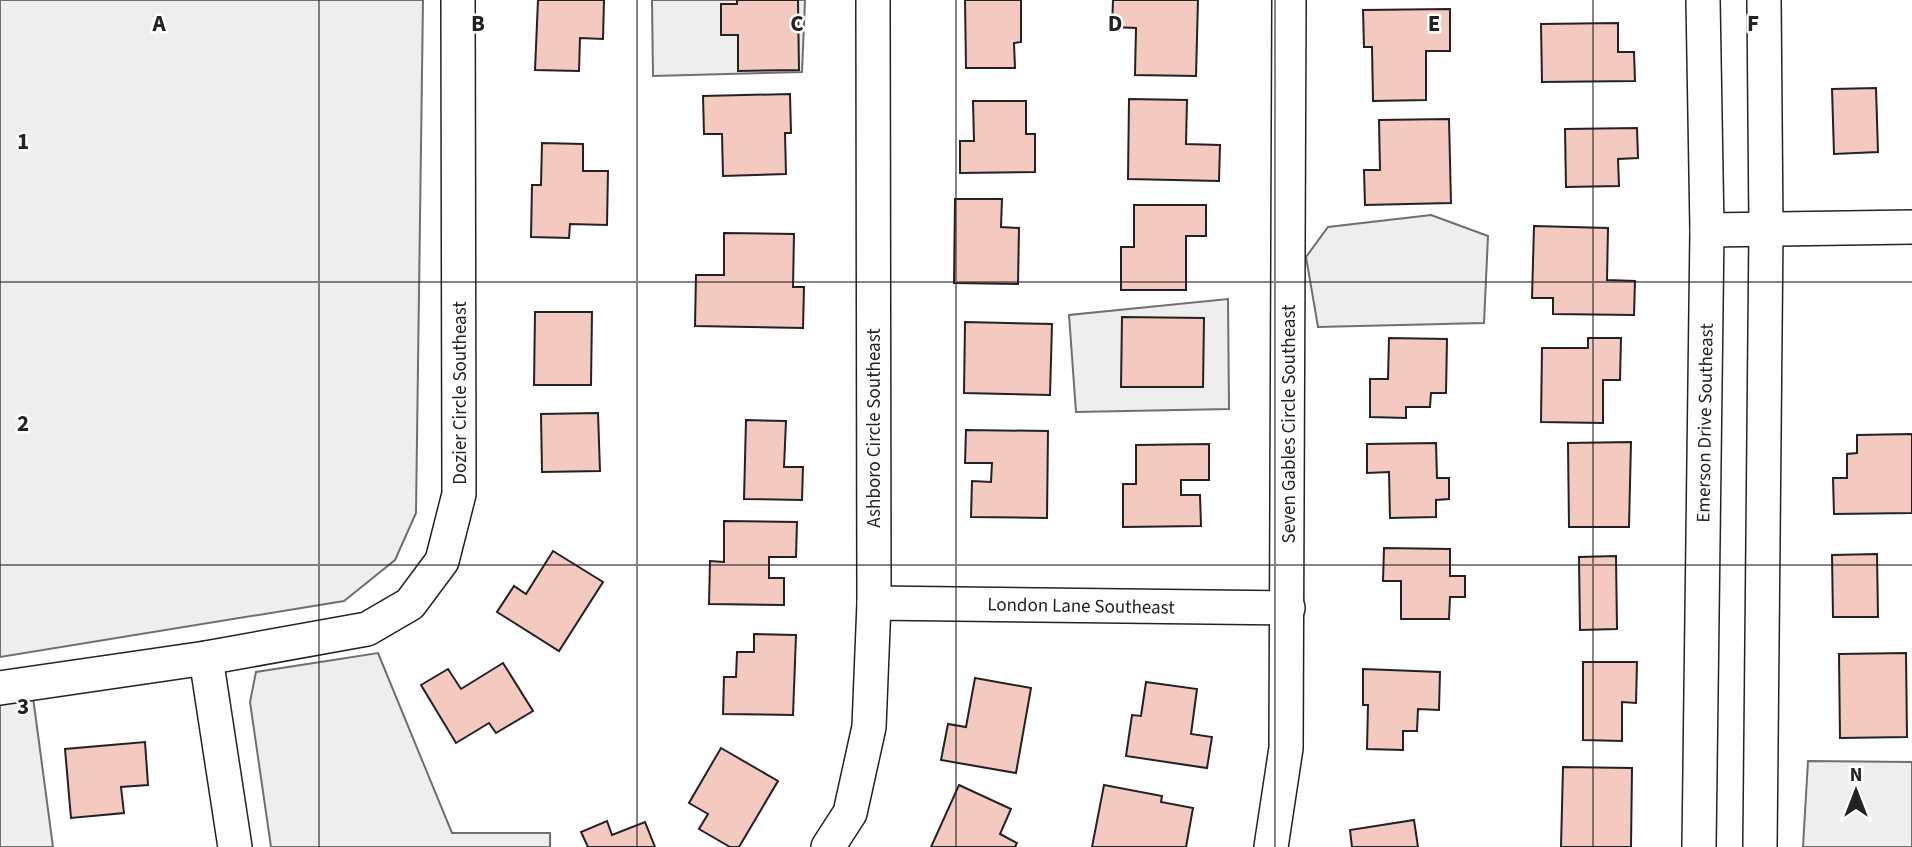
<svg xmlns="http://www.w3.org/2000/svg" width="1912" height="847" viewBox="0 0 1912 847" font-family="'Source Sans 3',sans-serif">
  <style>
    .green { fill: #eee; stroke: #6f6f6f; stroke-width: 2 }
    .building { fill: #f3c9c0; stroke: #222; stroke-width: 2 }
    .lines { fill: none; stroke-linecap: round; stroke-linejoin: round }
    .minor-casing { stroke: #222; stroke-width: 36 }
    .minor { stroke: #fff; stroke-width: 33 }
    .grid { fill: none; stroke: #222; stroke-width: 2; stroke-opacity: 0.55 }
    .labels { text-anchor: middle; stroke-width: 5; stroke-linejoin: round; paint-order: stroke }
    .street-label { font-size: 19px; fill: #222; stroke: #fff }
    .grid-label { font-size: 23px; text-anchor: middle; font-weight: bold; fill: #222; stroke: #fff; stroke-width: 5; stroke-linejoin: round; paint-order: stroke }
  </style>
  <rect width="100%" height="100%" fill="#fff"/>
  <!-- green -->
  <g class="green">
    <polygon points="0,0 423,0 416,513 395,560 344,601 0,657"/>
    <polygon points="652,0 805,0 802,72 653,76"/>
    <polygon points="1431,215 1488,236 1484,323 1318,327 1306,257 1328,227"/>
    <polygon points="1228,299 1229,409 1076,412 1069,315"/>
    <polygon points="378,653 452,833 550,833 550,847 271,847 250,702 256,672"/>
    <polygon points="33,697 53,847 0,847 0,704"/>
    <polygon points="1808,761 1912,762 1912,847 1803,847"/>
  </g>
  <!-- building -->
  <g class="building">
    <polygon points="538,0 604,0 603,39 580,38 579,71 535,70"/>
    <polygon points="737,0 798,0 799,70 738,71 738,35 721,35 721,4 737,4"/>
    <polygon points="965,0 1021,0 1021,42 1014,43 1015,68 966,68"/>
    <polygon points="1113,0 1198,0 1196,76 1135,75 1136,28 1112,27"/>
    <polygon points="1450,9 1450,51 1426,51 1426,100 1373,101 1372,47 1364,47 1363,10"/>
    <polygon points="1618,23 1618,52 1634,52 1635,81 1542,82 1541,24"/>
    <polygon points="1876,88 1878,152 1834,154 1832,89"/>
    <polygon points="790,94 791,133 785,133 786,174 723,176 722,134 704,134 703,96"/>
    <polygon points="1129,99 1187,100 1186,144 1220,145 1219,181 1128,179"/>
    <polygon points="973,101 1026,101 1026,134 1035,134 1035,172 960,173 960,141 974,141"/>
    <polygon points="1449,119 1451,203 1365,205 1364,170 1380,170 1379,120"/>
    <polygon points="1637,128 1638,158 1618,159 1619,186 1566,187 1565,129"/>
    <polygon points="542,143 583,144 583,171 608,171 607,225 570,224 569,238 531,237 532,185 541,185"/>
    <polygon points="955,199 1002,199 1001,227 1019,228 1018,284 954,283"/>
    <polygon points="1134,205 1206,205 1206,236 1186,236 1186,290 1121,290 1121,247 1134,247"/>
    <polygon points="1534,226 1608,228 1607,280 1635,281 1634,315 1553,314 1553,298 1532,298"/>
    <polygon points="724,233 794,234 793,287 804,287 803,328 695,326 696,275 724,275"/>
    <polygon points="535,312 592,312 591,385 534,385"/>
    <polygon points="1122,317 1204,318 1203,387 1121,387"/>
    <polygon points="965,322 1052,324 1050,395 964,393"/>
    <polygon points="1389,338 1447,339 1446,393 1431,393 1430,407 1406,407 1406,418 1370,417 1370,379 1388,379"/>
    <polygon points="1588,338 1621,338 1620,380 1603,380 1603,423 1541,422 1542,348 1588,348"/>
    <polygon points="598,413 600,471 542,472 541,414"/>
    <polygon points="746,420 786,421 784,467 803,467 802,500 744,499"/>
    <polygon points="966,430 1048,431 1047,518 971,517 972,481 991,482 992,463 965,463"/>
    <polygon points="1912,434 1912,513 1834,514 1833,478 1847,478 1847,454 1857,453 1857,435"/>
    <polygon points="1631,442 1629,527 1569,527 1568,443"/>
    <polygon points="1436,443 1437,478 1449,478 1449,499 1436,500 1436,517 1390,518 1389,472 1367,473 1367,444"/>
    <polygon points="1209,444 1209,480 1181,480 1181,495 1200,495 1201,526 1123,527 1123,484 1136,484 1136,445"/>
    <polygon points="724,521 797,522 796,557 769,557 769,578 784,578 784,605 709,604 710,561 724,562"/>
    <polygon points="1384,548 1450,549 1450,576 1465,576 1465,597 1450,597 1449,619 1401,619 1401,581 1383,581"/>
    <polygon points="553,551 603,582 559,651 497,612 514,586 526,594"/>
    <polygon points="1877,554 1878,617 1833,617 1832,555"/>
    <polygon points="1616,556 1617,629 1580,630 1579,557"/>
    <polygon points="754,634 796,635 793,715 723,714 724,677 736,677 737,652 754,652"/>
    <polygon points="1906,653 1907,737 1840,738 1839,654"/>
    <polygon points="1583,662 1637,662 1636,703 1622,702 1622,741 1583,740"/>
    <polygon points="503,663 533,711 496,733 489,723 456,743 421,685 448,669 461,689"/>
    <polygon points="1363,669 1440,672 1439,710 1418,709 1417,731 1403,731 1403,750 1367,749 1368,705 1363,705"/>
    <polygon points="975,678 1031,688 1016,773 941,760 948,724 966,727"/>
    <polygon points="1146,682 1197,689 1191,734 1212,737 1207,768 1126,756 1132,715 1141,716"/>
    <polygon points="145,742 148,785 121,787 124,813 71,818 65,749"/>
    <polygon points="721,748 778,781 739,847 730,847 699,829 708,814 689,803"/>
    <polygon points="1563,767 1632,768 1631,847 1561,847"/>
    <polygon points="959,785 1011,809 1000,834 1017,843 1015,847 931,847"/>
    <polygon points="1104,785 1162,796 1161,802 1193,808 1186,847 1092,847"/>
    <polygon points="1414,820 1418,847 1352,847 1350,830"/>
    <polygon points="607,821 612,835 645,822 655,847 588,847 581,832"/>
  </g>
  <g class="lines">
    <defs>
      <g id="minor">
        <polyline points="1707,230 1912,227"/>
        <polyline points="874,603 1288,608"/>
        <polyline points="206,658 235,847"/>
        <polyline points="0,688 206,658 367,629 410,604 442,561 459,494 458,0"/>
        <polyline points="828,847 850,813 869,727 874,603 873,0"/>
        <polyline points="1271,847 1286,748 1289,0"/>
        <polyline points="1699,847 1707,230 1703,0"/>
        <polyline points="1760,847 1766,229 1764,0"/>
      </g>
    </defs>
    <!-- minor casing -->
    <use href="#minor" class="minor-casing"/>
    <!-- minor -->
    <use href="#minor" class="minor"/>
  </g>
  <!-- grid -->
  <path class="grid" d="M319,0V847M637,0V847M956,0V847M1275,0V847M1593,0V847M0,282H1912M0,565H1912"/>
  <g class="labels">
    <!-- street labels -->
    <g class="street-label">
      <text transform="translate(459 393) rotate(-90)" y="7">Dozier Circle Southeast</text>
      <text transform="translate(1704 423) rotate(-89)" y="7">Emerson Drive Southeast</text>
      <text transform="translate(1288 424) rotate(-90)" y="7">Seven Gables Circle Southeast</text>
      <text transform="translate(873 428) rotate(-90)" y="7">Ashboro Circle Southeast</text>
      <text transform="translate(1081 605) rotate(1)" y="7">London Lane Southeast</text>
    </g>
  </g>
  <g class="grid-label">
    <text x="159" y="31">A</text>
    <text x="478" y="31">B</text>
    <text x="797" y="31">C</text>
    <text x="1115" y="31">D</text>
    <text x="1434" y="31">E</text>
    <text x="1753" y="31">F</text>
    <text x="23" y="149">1</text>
    <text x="23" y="431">2</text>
    <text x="23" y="714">3</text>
  </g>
  <!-- north arrow -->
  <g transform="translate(1856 791)" stroke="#ffffff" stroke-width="5" paint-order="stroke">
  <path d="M0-5L12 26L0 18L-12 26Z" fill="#222222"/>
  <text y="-10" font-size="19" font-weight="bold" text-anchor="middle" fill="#222222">N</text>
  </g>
</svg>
